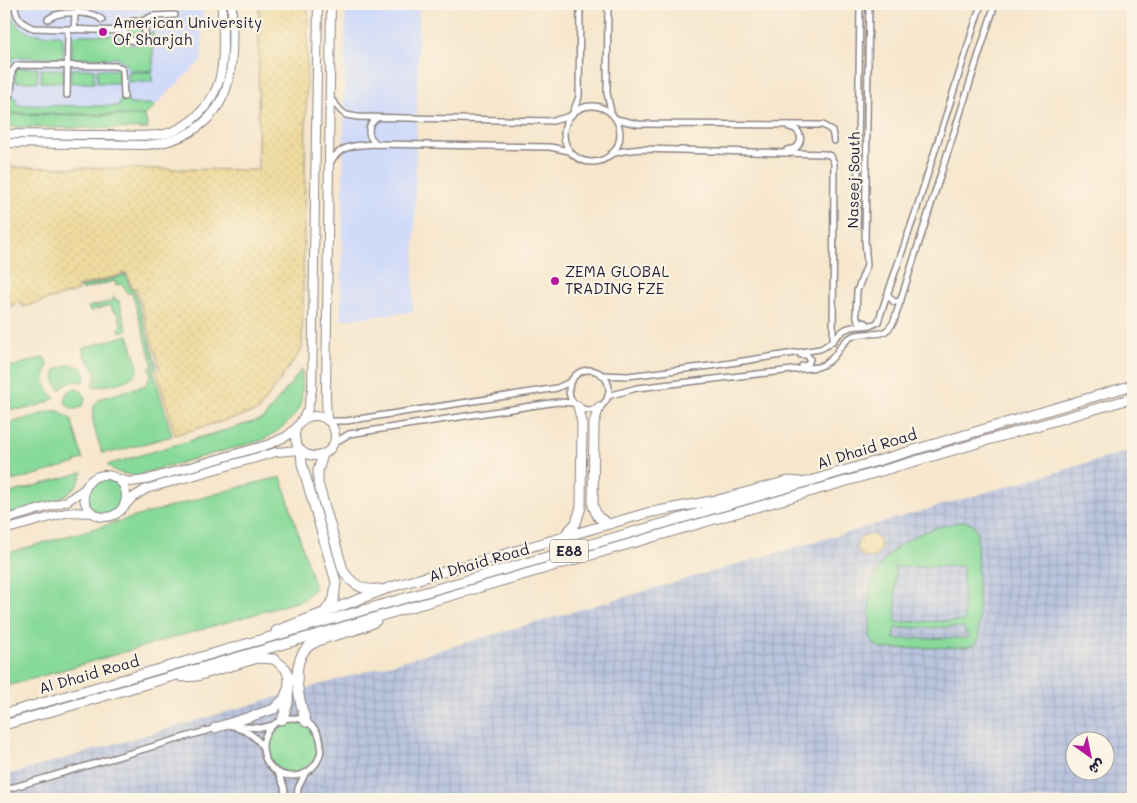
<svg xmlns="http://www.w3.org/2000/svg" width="1137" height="803" viewBox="0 0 1137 803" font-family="Mali,'Playpen Sans Arabic',sans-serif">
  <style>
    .built { fill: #d0daf9 }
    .industrial { fill: url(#industrial-grid); fill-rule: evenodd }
    .green { fill: #88da9a; stroke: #557e6a; fill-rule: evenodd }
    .sand { fill: url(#sand-dots); stroke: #887e6c }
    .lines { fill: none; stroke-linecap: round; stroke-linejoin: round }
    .street-casing { stroke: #8c8484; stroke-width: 8 }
    .secondary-casing { stroke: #8c8484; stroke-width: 10 }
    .highway-casing { stroke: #8c8484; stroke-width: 11 }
    .street { stroke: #fff; stroke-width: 5 }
    .secondary { stroke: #fff; stroke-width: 8 }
    .highway { stroke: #fff; stroke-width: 9 }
    .poi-dot { fill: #b5179e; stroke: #fcf5e5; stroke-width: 2 }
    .labels { text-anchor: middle; stroke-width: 4.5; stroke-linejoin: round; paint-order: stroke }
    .shield { fill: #fcf5e5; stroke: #63616e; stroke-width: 1 }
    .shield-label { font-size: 14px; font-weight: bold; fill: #22223b }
    .poi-label { font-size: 15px; fill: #22223b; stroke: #fcf5e5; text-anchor: start }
    .street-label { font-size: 15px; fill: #22223b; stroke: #fcf5e5 }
  </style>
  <defs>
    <pattern id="industrial-grid" width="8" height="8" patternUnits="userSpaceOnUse" patternTransform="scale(1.25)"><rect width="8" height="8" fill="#bac4de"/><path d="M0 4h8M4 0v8" fill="none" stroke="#a0a8bf"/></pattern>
    <pattern id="sand-dots" width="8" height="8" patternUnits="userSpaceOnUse" patternTransform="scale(1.25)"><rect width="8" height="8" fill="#eeda9e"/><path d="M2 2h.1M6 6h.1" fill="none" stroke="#ccbb89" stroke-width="1.8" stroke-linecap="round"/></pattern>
  </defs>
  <rect width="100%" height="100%" fill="#fcf5e5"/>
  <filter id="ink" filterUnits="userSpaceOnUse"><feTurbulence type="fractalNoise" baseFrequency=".02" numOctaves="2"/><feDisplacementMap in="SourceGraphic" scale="10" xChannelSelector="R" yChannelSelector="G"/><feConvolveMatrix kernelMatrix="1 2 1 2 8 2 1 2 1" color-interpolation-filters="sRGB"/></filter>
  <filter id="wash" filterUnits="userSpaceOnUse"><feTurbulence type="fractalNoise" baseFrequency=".0096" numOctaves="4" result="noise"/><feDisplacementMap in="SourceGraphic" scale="20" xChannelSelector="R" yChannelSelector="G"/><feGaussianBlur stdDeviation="1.12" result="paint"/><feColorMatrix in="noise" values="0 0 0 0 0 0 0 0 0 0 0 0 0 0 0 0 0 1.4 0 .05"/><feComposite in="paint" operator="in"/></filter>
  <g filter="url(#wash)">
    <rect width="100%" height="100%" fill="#f6e6cc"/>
    <!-- built -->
    <g class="built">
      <polygon points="4,4 203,4 202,60 145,115 4,113"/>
      <polygon points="346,4 419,4 413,312 341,320"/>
    </g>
    <!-- industrial -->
    <path class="industrial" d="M1133,450V799H4V776ZM1074,740H1104V770H1074Z"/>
    <!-- green -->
    <g class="green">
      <path d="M4,4H9C13,36 36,35 61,35L63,39V60H58L57,58L16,57L8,66V85H4Z"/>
      <circle cx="135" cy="31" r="8"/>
      <path d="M149,32H153V71L129,70L126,63L118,58H80L79,59H72V39L76,35C84,35 112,34 119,37C123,38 125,42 128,44C138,48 148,42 149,32Z"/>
      <polygon points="16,68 38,68 37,82 15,82"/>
      <rect x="41" y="69" width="22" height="13"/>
      <rect x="71" y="69" width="23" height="14"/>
      <polygon points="97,69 119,70 119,83 97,83"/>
      <rect x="128" y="72" width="24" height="10"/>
      <polygon points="4,96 16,98 16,105 119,106 120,101 129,100 129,104 153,104 154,107 145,115 4,113"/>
      <polygon points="4,114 145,116 148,129 4,127"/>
      <path d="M126,275L131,290L134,289L157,367L153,369L172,436L110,453V451L102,453C98,437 83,408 102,398L146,385L151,374L149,368L153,366L132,293H127L125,288L121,284L116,285L115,281L81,290L79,288Z"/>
      <polygon points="113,297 119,301 127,330 120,332 119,329 121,325 118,313 113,311 111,305 90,311 88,307 113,301"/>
      <path d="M128,335L138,367L137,372C131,382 103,388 92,386C101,370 91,367 85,356C83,353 83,350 83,348Z"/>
      <path d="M44,357L48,366C42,378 45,389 55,398C45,404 11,417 5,404C1,394 4,379 4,369Z"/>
      <path d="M70,364L82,368L86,375L83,382C74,380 66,382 60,390C54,383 53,378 56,370Z"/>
      <path d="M302,369C302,380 303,394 300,405C296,418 275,434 263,440L143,473L140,477L117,472L107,465L263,419Z"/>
      <circle cx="75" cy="399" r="10"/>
      <polygon points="52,411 59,411 71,419 83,459 76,461 76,463 13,481 4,446 4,422 14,422"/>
      <path d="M83,472C81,477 79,482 76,486C61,504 25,509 4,515V495Z"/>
      <polygon points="281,477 315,588 303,600 4,687 4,554 251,484"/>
      <circle cx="104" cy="497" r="18"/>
      <path d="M965,521L972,523L977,531L979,638L977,643L967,647L880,649L873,642L870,637C870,622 869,605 870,590C871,584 874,578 877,572C893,539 931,527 965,521ZM963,566L964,621L896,622L895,567ZM964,627L965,633H969V638L894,639L895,628Z"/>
      <circle cx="295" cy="748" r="26"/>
    </g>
    <!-- sand -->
    <g class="sand">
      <polygon points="259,4 308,4 302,349 258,411 175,435 156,370 160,368 136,288 131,288 127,273 77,287 78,291 23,307 22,302 4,308 4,167 258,170"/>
      <circle cx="869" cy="546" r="12"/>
    </g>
  </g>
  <g filter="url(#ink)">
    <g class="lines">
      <defs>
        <g id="street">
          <path d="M15,4C15,16 22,24 33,28L125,31"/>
          <polyline points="608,4 607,93 611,112"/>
          <path d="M48,19C58,10 94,11 102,20"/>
          <circle cx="135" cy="31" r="10"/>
          <polyline points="140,22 153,16 175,15"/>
          <polyline points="74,30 75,14"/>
          <polyline points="4,89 11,89"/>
          <polyline points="11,94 12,71 17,65 116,66 122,68 123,71 124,97"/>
          <polyline points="67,95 68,30"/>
          <polyline points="331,99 341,111 346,115 358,117 553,121 570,116"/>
          <circle cx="592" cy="134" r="28"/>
          <polyline points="573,112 579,97 580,4"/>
          <path d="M376,119C366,126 367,137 377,144"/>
          <polyline points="616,119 638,124 823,125 832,131 834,141"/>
          <path d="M787,150L796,148C804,140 801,129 789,127"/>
          <polyline points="611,154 623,151 641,149 825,154 831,156 834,163 833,341"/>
          <path d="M330,163C340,144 358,145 377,144L550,147L569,151"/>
          <polyline points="857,225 860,4"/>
          <polyline points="888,295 894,302 901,301"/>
          <polyline points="866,323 858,321 856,314 857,291 867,265 865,241 869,4"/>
          <polyline points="801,355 807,355 810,359 808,365 802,366"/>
          <circle cx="589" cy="390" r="20"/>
          <path d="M602,375L628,376L718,365L820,349C832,345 836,334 846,329C857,323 869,329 878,322L916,211L981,4"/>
          <path d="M608,396L637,388L818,367C839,360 837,343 853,336C870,329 883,342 894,321L995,4"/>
          <polyline points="329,421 346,421 557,388 572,381"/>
          <polyline points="334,443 349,434 557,402 574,403"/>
          <circle cx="292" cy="747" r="29"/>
          <polyline points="232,726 261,728 273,725"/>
          <path d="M237,728C249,731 257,737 263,748"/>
          <polyline points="278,773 284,786 286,799"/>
          <polyline points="4,790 216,728"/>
          <polyline points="297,799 298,788 305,774"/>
        </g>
        <g id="secondary">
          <path d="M4,134C38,134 73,135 107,135C127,135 149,138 168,133C191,126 210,106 218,84C226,61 222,28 222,4"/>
          <path d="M4,143L145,145C188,142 223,118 230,73C234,51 232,26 232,4"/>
          <circle cx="315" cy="436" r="20"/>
          <polyline points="327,420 326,397 331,4"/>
          <polyline points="301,421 308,409 312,390 318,4"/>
          <circle cx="105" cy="496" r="21"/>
          <polyline points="116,478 130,482 145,480 270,444 287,436 296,428"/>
          <polyline points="121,510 132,498 146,489 276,452 300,450"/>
          <polyline points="4,520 67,501 86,488"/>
          <polyline points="4,530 69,512 92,513"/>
        </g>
        <g id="highway">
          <polyline points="599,407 594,423 593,506 598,517 609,524"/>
          <polyline points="301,451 302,464 336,582 334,599 326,610"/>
          <path d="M323,454L318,471V483L343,570C351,584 362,591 379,589"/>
          <polyline points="563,537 576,523 581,507 582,422 578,406"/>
          <polyline points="276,631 391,587 647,513 722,499 788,481 800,482"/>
          <polyline points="182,677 197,676 258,658 274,659 286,669 289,678 288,703 282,720"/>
          <polyline points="4,714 803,483 1133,385"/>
          <path d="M306,722C299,701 287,656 314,643C333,633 357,633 376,621"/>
          <polyline points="4,725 1133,398"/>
          <polyline points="215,728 274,709 284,699 287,691"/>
        </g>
      </defs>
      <!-- street casing -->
      <use href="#street" class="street-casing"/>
      <!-- secondary casing -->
      <use href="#secondary" class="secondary-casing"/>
      <!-- highway casing -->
      <use href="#highway" class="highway-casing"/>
      <!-- street -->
      <use href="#street" class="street"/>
      <!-- secondary -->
      <use href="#secondary" class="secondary"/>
      <!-- highway -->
      <use href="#highway" class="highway"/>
    </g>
  </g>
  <!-- markers -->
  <g class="poi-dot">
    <circle cx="103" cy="32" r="5"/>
    <circle cx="555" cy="281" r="5"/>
  </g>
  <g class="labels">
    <!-- shield labels -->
    <rect class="shield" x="550" y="539.5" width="38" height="23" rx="4"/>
    <g class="shield-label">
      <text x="569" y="556">E88</text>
    </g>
    <!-- poi labels -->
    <g class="poi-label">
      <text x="113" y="28">American University<tspan x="113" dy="17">Of Sharjah</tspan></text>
      <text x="565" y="277">ZEMA GLOBAL<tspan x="565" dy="17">TRADING FZE</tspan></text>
    </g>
    <!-- street labels -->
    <g class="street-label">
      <text transform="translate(854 180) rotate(-89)" y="5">Naseej South</text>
      <text transform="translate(867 449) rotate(-17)" y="5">Al Dhaid Road</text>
      <text transform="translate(479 563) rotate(-16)" y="5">Al Dhaid Road</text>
      <text transform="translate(89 675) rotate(-16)" y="5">Al Dhaid Road</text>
    </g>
  </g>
  <!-- margin -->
  <rect width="1137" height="803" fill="none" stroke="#fcf5e5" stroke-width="20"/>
  <!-- north arrow -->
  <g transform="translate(1090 756) rotate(147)"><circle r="24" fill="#fcf5e5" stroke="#a5a1a1"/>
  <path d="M0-4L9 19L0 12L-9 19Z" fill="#b5179e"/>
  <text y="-8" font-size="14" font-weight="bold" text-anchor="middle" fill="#22223b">ش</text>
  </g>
</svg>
